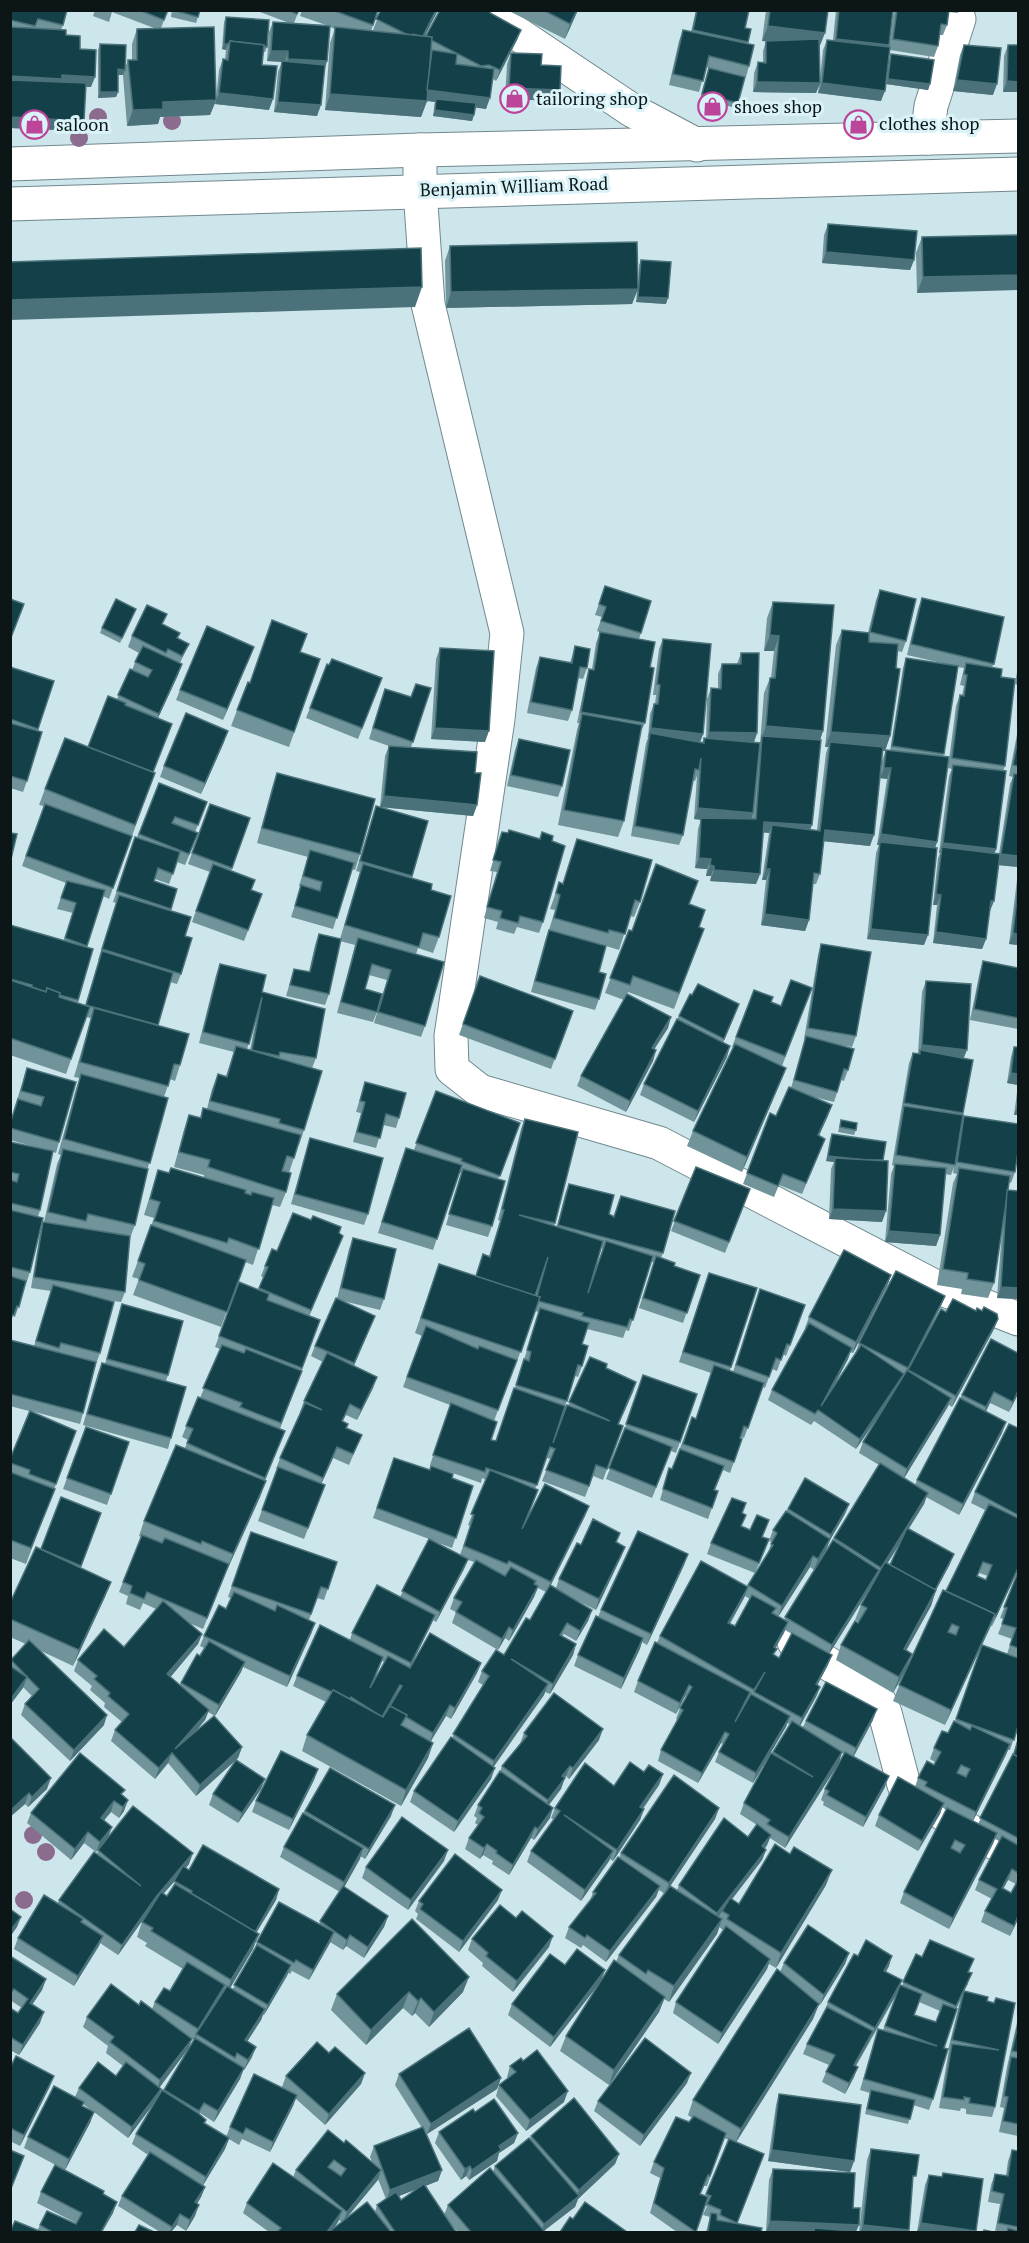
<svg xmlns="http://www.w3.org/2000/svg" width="1029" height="2243" viewBox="0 0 1029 2243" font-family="'PT Serif',serif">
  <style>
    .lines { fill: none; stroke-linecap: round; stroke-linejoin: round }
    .minor-casing { stroke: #71888d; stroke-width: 35 }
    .major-casing { stroke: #71888d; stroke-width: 35 }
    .minor { stroke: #fff; stroke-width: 33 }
    .major { stroke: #fff; stroke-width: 33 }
    .tree { fill: #8b6b8e }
    .wall { fill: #70949a; fill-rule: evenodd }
    .shaded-wall { fill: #4b727a }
    .building { fill: #144149; stroke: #4b727a; stroke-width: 1.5; fill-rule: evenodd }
    .labels { text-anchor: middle; stroke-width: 6; stroke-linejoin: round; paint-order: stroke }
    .poi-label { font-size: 18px; fill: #0c1617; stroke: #d9f3f8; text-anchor: start }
    .street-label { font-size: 18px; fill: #0c1617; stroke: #d9f3f8 }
  </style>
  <rect width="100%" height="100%" fill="#cce6eb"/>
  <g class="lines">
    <defs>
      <g id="minor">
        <polyline points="482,10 633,111 697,145"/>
        <polyline points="927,138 931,106 959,19"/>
        <polyline points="420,150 420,190 428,304 507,633 498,719 451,1036 452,1069 480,1091 659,1143 934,1286 1018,1319"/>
        <polyline points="794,1642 875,1693 885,1713 904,1785 921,1800 972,1832 1018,1854"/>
      </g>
      <g id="major">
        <polyline points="10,164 420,150 1018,136"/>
        <polyline points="10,204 1018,174"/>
      </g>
    </defs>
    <!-- minor casing -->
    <use href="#minor" class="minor-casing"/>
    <!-- major casing -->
    <use href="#major" class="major-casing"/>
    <!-- minor -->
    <use href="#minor" class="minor"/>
    <!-- major -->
    <use href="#major" class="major"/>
  </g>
  <!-- trees -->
  <g class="tree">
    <circle cx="98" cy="117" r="9"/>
    <circle cx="172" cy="121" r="9"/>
    <circle cx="79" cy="138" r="9"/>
    <circle cx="33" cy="1835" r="9"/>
    <circle cx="46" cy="1852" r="9"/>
    <circle cx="24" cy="1900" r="9"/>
  </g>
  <!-- wall -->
  <g class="wall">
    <polygon points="10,10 63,25 61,30 80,49 91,87 86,87 81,131 10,128"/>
    <polygon points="95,10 168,10 161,28 216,99 219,70 223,59 225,59 226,50 222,49 224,22 226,17 267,47 265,52 263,52 262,65 269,110 215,104 216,101 210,115 160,117 158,124 127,126 123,75 118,75 118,92 116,97 98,98 98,50 100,44 125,68 128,60 132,60 132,44 137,29 154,28 112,12 109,22 93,16"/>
    <polygon points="172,10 200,10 196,23 171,17"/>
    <polygon points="255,10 299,10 294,23 326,25 300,16 302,10 378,10 371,31 376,31 373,30 381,10 438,10 425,36 426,36 491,14 521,30 517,40 496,81 493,79 486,109 476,107 472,121 433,116 435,102 427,101 421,117 325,110 330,43 335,29 330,27 327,61 325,68 317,116 274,112 278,72 282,62 267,61 269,32 273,22 289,23"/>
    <polygon points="507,10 578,10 565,39"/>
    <polygon points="696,10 749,10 745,28 751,29 747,44 749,66 746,77 719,70 738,103 736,108 700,99 709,68 706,67 699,92 669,85 679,41 683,30 691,32"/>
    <polygon points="766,10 828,10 819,48 820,78 823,50 827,40 833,40 836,10 893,10 888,47 889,47 894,10 959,10 958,13 949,12 947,25 943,35 940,35 938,46 934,57 890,50 881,101 818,93 819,86 816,93 753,92 754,73 758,62 763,63 763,51 766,41 762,41"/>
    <polygon points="964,45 993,95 953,91 960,55"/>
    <polygon points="1008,45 1018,92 1003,92 1004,56"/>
    <polygon points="511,53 541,65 556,101 505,99 507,64"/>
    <polygon points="891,54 930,84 928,90 886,84 889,60"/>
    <polygon points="828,224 914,260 910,270 822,263 824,235"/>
    <polygon points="1018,235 917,293 916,253 922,237"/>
    <polygon points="450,246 638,285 639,265 641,260 666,304 636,302 637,290 632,304 446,308 445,261"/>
    <polygon points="605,586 651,601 639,639 650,667 645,723 640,733 624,821 618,837 558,825 577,730 579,723 577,723 586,679 589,669 592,669 596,643 600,632 602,633 597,631 602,617 595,615"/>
    <polygon points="880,590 906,641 902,652 897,651 890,736 885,751 882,751 870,846 824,841 820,874 816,884 813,884 809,920 805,931 761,925 766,880 762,880 769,833 763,832 760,874 756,884 710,881 711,876 706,876 707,869 695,868 698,829 701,820 694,819 697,776 695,781 693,780 683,835 679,845 631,836 646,743 648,738 650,714 654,704 655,704 656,695 653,695 659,649 663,639 703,734 700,742 702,743 704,738 706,738 707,699 711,688 718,689 718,674 722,664 737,664 741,653 757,733 754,743 760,744 764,693 770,678 771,678 774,651 764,651 767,618 773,602 823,731 820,740 812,825 810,829 817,830 826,753 828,747 825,747 836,645 842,630 868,633 876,600"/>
    <polygon points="922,598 994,664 992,667 1001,677 1005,766 1003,771 996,849 994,854 999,854 1010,784 1013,777 1009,776 1018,729 1018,867 999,865 994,901 989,911 986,939 982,949 933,943 937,905 933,905 938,858 940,853 939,853 949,776 952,769 948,768 956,706 960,695 962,696 964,686 960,685 964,668 958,667 943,757 937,842 935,848 924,945 867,939 876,853 879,845 877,845 887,779 880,778 882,761 886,750 890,751 903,668 906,658 946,664 907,655 918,609"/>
    <polygon points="136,609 120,643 100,633 102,628"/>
    <polygon points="163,625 178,638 189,644 180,663 178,675 158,718 172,724 153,773 155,773 109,899 103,896 86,947 93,949 78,1003 85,1006 99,960 98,960 116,903 113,902 135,837 137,837 159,783 207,802 195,832 194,844 185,865 177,862 169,884 155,879 154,881 177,889 170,911 185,936 181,974 177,984 170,982 158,1025 180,1065 175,1081 170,1079 164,1097 135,1225 130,1238 125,1292 121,1302 106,1300 100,1353 96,1364 83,1413 80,1424 31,1411 76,1431 26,1564 10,1558 10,1459 29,1411 10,1406 10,1340 34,1346 51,1291 31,1288 40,1233 44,1222 57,1164 61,1155 58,1154 76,1089 80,1078 74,1077 91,1018 86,1017 66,1074 10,1055 10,925 64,940 73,913 57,909 66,883 22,866 44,806 39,805 45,789 88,747 117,699 130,669 132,670 139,653 128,647 132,636"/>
    <polygon points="575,646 587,668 583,679 578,678 572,710 568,721 527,713 536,668 540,657 570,663"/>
    <polygon points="440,648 485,742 431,739 436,659"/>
    <polygon points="300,652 320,659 289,747 231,726 248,682 250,683"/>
    <polygon points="250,657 223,720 176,700 180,690"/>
    <polygon points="327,664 382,678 358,739 306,718"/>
    <polygon points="1018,666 1018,685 1015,684"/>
    <polygon points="10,667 54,681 37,731 27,781 23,792 10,788"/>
    <polygon points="431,688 411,747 475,773 477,805 473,816 380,807 385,756 389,746 369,739 381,700 411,697"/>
    <polygon points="519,739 562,786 558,797 507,786 515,750"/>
    <polygon points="224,742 201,794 160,777 164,766"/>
    <polygon points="277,773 360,854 355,870 352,869 333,929 291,917 301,887 299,886 308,857 257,843 272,788"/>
    <polygon points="210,804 250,818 231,871 251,890 262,894 244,941 192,922 210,872 188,864"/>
    <polygon points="376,806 428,821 412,878 431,890 439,937 433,953 418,948 416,954 425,1026 421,1037 374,1023 387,980 369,975 365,989 377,1012 373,1022 337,1013 355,945 340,941 329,994 325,1005 286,996 291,979 294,969 309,972 315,945 319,934 340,939 360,872 356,871"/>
    <polygon points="502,832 552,841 543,922 539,933 517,927 514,934 496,929 498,922 484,918 497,872 490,871"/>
    <polygon points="577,839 640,902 634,917 630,916 619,950 606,946 599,972 599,999 595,1010 531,992 545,941 549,930 555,910 550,909 554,898 559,882 563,884"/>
    <polygon points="1018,876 1018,945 1009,944 1017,880"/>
    <polygon points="689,904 699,927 704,929 674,1009 628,992 627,994 668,1028 654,1049 656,1050 653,1061 626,1112 577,1086 581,1076 624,1000 605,993 629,930 632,931"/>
    <polygon points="821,944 856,1036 852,1047 834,1044 848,1070 844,1081 841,1080 834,1102 809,1096 832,1105 819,1136 821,1149 802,1194 779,1185 774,1197 743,1184 770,1113 776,1116 791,1088 805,1039 804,1039 818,955"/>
    <polygon points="983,961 1018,968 1018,1029 970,1020 980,971"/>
    <path d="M220,964L262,992L316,1058L312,1068L304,1130L299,1145H298L289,1173L286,1192L280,1207L272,1205L253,1265L245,1262L221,1327L133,1295L139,1279L132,1277L154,1218L144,1215L158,1170L169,1173L204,1178V1175L174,1167L184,1130L189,1115L200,1118L203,1108L207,1109L212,1089L218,1074L226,1076L234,1052L199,1043L216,975ZM256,1020L250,1050L247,1049Z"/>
    <polygon points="480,976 573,1011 551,1069 459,1035"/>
    <polygon points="926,981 964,1058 973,1060 961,1124 964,1116 1015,1172 1011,1183 1009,1182 1008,1190 1018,1191 1018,1299 997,1298 1002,1230 994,1283 988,1298 961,1294 962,1289 937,1285 953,1183 957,1174 953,1173 954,1167 951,1175 945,1174 940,1235 936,1246 885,1242 891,1174 894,1166 892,1165 909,1063 913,1053 918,1053 922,992"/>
    <polygon points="812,988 782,1066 786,1068 780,1083 742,1172 687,1146 693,1131 734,1048 732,1047 754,990 771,1002 781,1006"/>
    <polygon points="735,1015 723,1043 727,1057 694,1122 640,1095 644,1084 679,1016"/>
    <polygon points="1018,1046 1018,1115 1014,1115 1018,1085 1007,1083 1011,1057 1014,1047 1018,1047"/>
    <polygon points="27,1068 76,1082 59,1142 56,1153 53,1152 40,1210 38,1217 30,1272 15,1317 13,1316 10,1324 10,1142 42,1149 10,1140 10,1122"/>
    <polygon points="365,1082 399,1118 396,1128 383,1125 376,1148 353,1142 361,1113 356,1112"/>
    <polygon points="436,1091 520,1123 498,1179 492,1226 488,1237 446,1225 461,1173 459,1173 433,1250 378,1233 402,1158 414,1150"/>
    <path d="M525,1119L555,1223L554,1226L557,1227L565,1194L569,1184L609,1214L614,1216L621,1196L663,1253L661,1258L674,1266L700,1275L683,1323L639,1308L654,1262H651L629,1331L626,1330L623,1338L587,1329L582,1344V1366L578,1377L575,1376L553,1443L568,1406L590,1357L606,1368L636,1382L618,1424L623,1426L603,1480L593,1476L585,1497L542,1481L551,1459L547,1458L535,1489L534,1501L525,1523L585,1516L551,1585L556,1588L559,1579L581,1545L617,1543L625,1547L621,1557L596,1610L572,1598L592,1610L588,1621L576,1641L564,1634L562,1636L576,1644L573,1655L550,1694L545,1692L544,1695L493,1767L491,1779L454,1832L410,1802L414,1791L452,1738L483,1685L478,1682L482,1671L504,1655L530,1620L546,1592L538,1588L534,1597L509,1641L505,1638L498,1650L452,1623L456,1612L450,1609L454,1598L474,1562L468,1560L464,1569L436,1622L433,1620L410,1668L481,1663L477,1673L451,1719L446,1716L431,1741L433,1743L428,1758L401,1806L302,1751L307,1735L326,1702L293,1686L297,1676L350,1640L352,1633L400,1597L429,1539L373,1518L394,1458L429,1470L431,1466L452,1478L473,1486L452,1548L433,1541L460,1555L470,1526L468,1525L486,1480L482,1478L481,1483L430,1465L450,1405L403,1387L422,1336L415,1333L439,1264L476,1276L483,1254L489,1256L500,1221L498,1220L521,1129ZM601,1248L603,1249L590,1287ZM542,1274L536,1296H535ZM535,1311L539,1312L515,1388L496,1441L491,1440L494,1421L514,1367H515ZM382,1661L384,1662L373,1682Z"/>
    <polygon points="841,1120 856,1130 854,1135 838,1132"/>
    <polygon points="832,1134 883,1160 882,1222 829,1219 831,1169 834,1162 826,1161 830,1139"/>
    <polygon points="310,1138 368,1214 364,1225 291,1204"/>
    <polygon points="696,1167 750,1189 725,1253 671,1231"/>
    <polygon points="339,1233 343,1236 309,1316 320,1320 280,1429 281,1441 265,1481 260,1497 227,1570 203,1629 189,1623 202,1634 198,1644 170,1677 180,1685 204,1648 200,1646 204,1636 226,1609 231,1598 228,1597 251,1532 337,1562 324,1600 317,1598 309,1620 315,1623 311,1634 287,1687 243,1667 241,1672 215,1716 208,1712 205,1720 195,1732 242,1747 238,1758 236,1760 261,1789 238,1823 209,1805 213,1794 236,1760 196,1796 168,1763 155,1779 111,1741 115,1730 122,1722 104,1707 105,1703 90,1690 92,1686 74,1671 78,1660 124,1647 156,1609 143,1603 140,1610 126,1604 128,1596 119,1592 141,1537 139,1536 144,1521 185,1448 188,1440 182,1437 198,1397 200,1398 220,1349 215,1347 239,1282 258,1290 264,1278 261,1276 265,1266 277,1251"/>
    <polygon points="353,1238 384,1299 380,1310 339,1300 375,1316 354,1366 377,1377 373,1388 357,1420 346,1415 343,1421 348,1424 347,1428 362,1435 349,1465 333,1458 321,1484 325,1485 304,1539 258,1521 277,1469 276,1469 280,1458 301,1412 300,1412 304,1401 323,1362 311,1356 315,1346 337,1299 349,1249"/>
    <path d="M891,1275L887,1286L853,1353L850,1352L848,1359L830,1393L855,1354L859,1343L945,1296L941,1306L911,1364L946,1312L976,1311L998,1319L994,1329L952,1407L949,1405L947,1408L904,1478L915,1485L917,1480L962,1395L1018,1353V1394L1009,1412L990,1403L986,1412L1002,1433L959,1515L926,1497L924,1504L908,1529L950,1564L936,1590L931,1606L906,1651L907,1667L946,1591L985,1510L971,1503L975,1492L1018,1428V1570L992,1626H991L945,1725L893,1701L905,1671L893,1693L836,1660L841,1645L859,1622L855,1620L861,1605L872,1585L829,1653L828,1665L817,1685L820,1687L816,1697L800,1726L803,1727L806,1721L873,1720L854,1756L885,1787L863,1827L823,1805L824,1802L821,1800L825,1789L844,1754L842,1753L785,1848L770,1838L767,1845L765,1849L766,1850L762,1860L732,1899L739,1904L826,1885L776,1968L769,1964L767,1969L718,2044L673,2013L676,2002L722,1933L723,1930L719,1927L717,1934L669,2002L664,1999L659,2012L609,2085L560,2051L566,2036L598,1985L550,2047L508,2015L512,2004L565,1965L602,1979L616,1962L619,1955L665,1894L659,1890L656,1897L606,1962L583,1945L581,1948L565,1938L569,1927L590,1901L593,1892L619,1858L621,1853L719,1808L715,1819L670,1886L677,1890L679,1885L748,1837L757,1825L740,1814L744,1803L773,1752L790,1724L787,1723L753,1783L715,1762L719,1752L723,1744L721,1743L698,1783L658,1761L661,1750L678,1720L676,1719L680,1708L686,1697L685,1696L676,1714L634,1692L638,1681L657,1643L660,1636L747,1587L767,1555L772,1542L769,1541L773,1530L788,1509L849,1504L845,1514L830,1540L826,1550L814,1570L810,1567L778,1617L784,1620L833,1541L879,1465L859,1453L863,1442L885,1406L856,1449L814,1421L811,1425L768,1400L772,1390L806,1329L805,1328L809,1317ZM901,1540L890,1565L887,1563ZM979,1573L988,1576L986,1580L978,1576ZM745,1596L750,1599L735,1626L730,1624ZM785,1630L792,1634L779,1658L774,1655L777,1649L775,1648Z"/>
    <polygon points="705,1284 757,1288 730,1370 733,1372 760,1289 805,1305 786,1356 783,1354 777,1371 772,1369 765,1388 763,1387 744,1438 740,1437 740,1438 742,1439 730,1473 723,1470 715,1490 718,1491 708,1519 660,1500 669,1468 672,1469 692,1417 696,1419 711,1373 679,1362"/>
    <polygon points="122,1304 168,1375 166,1381 171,1438 168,1449 83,1425 98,1373 102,1363 105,1364"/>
    <polygon points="643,1375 697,1394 676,1453 671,1451 652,1498 606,1479 623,1434"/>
    <polygon points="86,1427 129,1442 107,1505 63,1489"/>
    <polygon points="101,1513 80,1568 105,1597 73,1666 41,1651 104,1725 70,1761 21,1715 25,1704 32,1696 23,1687 10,1705 10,1660 26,1644 10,1637 10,1603 41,1549"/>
    <polygon points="742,1513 742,1526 762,1537 765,1550 755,1573 707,1554 711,1543"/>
    <polygon points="688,1554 684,1565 647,1645 642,1642 621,1689 574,1666 578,1655 598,1617 601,1610"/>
    <path d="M1018,1572V1726L1010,1750H1008L973,1821L978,1824L1013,1754L1018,1739V1919L1010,1936L981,1922L985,1911L992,1899L975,1890L979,1880L999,1841L995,1839L949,1929L900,1903L904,1892L946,1810L942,1807L940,1814L918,1851L875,1826L879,1815L915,1787L918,1778L934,1765L935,1762L930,1759L934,1748L948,1733L955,1722L982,1645L1007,1654L1012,1639L998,1634L1004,1619L1000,1618ZM1008,1880L1016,1884L1011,1893L1003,1889Z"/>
    <polygon points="524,1733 599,1740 569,1779 566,1776 564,1778 561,1789 549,1805 550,1818 534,1840 531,1838 509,1875 492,1864 493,1861 483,1855 480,1859 465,1849 469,1838 478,1825 475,1823 477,1818 474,1816 478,1805 500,1772 502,1766 520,1744"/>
    <polygon points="10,1737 47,1789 28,1807 25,1804 10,1817"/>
    <polygon points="318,1769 314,1780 289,1830 252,1812 256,1801"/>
    <polygon points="644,1772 663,1774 659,1785 643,1809 644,1809 640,1820 613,1861 610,1859 609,1861 581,1901 527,1862 531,1851 554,1820 551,1818 555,1808 614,1786"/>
    <polygon points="123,1796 124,1811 119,1818 111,1812 103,1820 112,1827 108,1837 96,1852 84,1843 71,1860 27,1823 31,1813"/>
    <path d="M305,1811L391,1816L365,1859L360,1856L344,1887L388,1916L384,1927L364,1958L346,1946L343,1950L330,1942L309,1980L292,1971L290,1974L288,1973L264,2015H263L261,2020L247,2042L252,2057L244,2070H243L240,2079L214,2122L200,2113V2114L205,2124L226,2137L230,2127L286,2090L282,2087L286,2076L329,2053L365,2073L361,2084L325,2125L295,2098L293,2106L270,2152L242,2139L239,2145L229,2139L225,2149L203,2185L205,2187L201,2197L197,2204L195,2216L186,2231L177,2225L171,2232H160L118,2206L122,2196L148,2155L132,2144L136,2134L155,2102L128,2138L94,2112L90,2123L65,2170L24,2148L28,2137L75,2097L79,2088L116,2076L123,2066L106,2053L108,2046L83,2027L87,2017L139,2005L152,2009L155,2002L170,1991L183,1969L145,1946L147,1943L137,1937L142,1922L147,1914L118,1955L100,1943L74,1986L14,1949L18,1938L58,1903L59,1900L97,1854L98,1850L189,1864L186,1868L189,1870L279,1889L276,1900L256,1933L253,1949L230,1988L233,1989L253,1953L257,1942L319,1924L340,1892L280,1857L284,1847ZM176,1880L171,1890L167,1896L163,1894ZM185,2034L194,2040L195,2038L163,2091L158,2098L161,2089L159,2087L188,2049L192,2039ZM83,2104L93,2112L82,2106Z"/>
    <polygon points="444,1861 408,1910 362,1878 366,1867"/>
    <polygon points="498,1900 459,1952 416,1919 418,1914 415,1911 419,1901"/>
    <polygon points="516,1918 549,1947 513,1992 482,1966 483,1963 468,1950 472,1939"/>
    <polygon points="412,1919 463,1992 429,2027 415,2013 412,2016 403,2008 366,2045 331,2010 337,1994"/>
    <path d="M849,1953L845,1964L820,2005L819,2004L813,2019L736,2142L737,2223L761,2232H706L710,2217L703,2215L707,2206H705L696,2232H677L650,2213L660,2178L650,2173L654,2162L692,2118L688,2115L693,2100L780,1972L784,1963ZM724,2138L729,2140L706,2196L700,2194L704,2186H707Z"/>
    <path d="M916,1954L922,1957L969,1972L968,1984L964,1991L987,2001L995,2107L992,2117L966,2114V2109L961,2108L960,2111L939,2108L948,2055L949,2050H948L960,2001L957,2008L944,2048L933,2099L929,2110L913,2105L908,2124L865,2114L870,2093L860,2090L878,2029L883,2030L898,1992L856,2066L854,2077L845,2094L822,2082L829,2065L803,2054L807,2044L825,2010L828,2002L858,1956L889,1966L886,1972L900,1985L902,1986ZM919,2002L940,2011L936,2022L914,2015Z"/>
    <polygon points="10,1956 46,1979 42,1990 32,2004 40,2023 19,2055 10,2050 10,2008 18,2013 22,2008 10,2000"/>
    <polygon points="1018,2018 1018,2136 999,2132 1004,2108 1000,2107 1007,2067"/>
    <polygon points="510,2066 564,2102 526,2131 496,2096 499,2085 508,2078 507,2077"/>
    <polygon points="10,2068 50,2086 20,2146 10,2141"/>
    <path d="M399,2074L501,2078L497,2089L427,2134L442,2170L438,2181L425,2186L444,2215L448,2205L493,2172L495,2166L530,2139L531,2136L619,2154L615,2164L578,2199L575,2207L544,2231L545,2232H458L449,2223L456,2232H269L243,2213L247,2203L293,2177L296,2170L344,2143L372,2162L370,2157L374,2146L422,2128L395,2085ZM378,2179L386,2199L377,2205L375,2212L345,2220ZM416,2189L401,2200L399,2196ZM339,2220L342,2222L333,2229L338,2222Z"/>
    <polygon points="687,2083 640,2146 594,2111 598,2101"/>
    <polygon points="779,2094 854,2161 850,2172 768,2161 776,2105"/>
    <polygon points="475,2112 518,2133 514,2143 499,2153 497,2161 469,2180 466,2176 461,2180 435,2143 439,2132"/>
    <polygon points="871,2149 912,2186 908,2232 859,2232 867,2160"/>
    <polygon points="1012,2150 1018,2151 1018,2232 995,2232 1000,2204 988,2202 991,2185 995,2174 1006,2176 1008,2161"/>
    <polygon points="773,2169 856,2232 766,2232 769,2180"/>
    <polygon points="929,2175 975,2232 917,2232 925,2185"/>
    <polygon points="104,2191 103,2195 113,2213 102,2232 10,2232 37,2231 40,2225 76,2224 76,2223 37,2203 41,2192"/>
  </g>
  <!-- shaded-wall -->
  <g class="shaded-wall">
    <polygon points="436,10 438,10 418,49 422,38"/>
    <polygon points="577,10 578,10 565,39 570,24"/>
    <polygon points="768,26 825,33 819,48 762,41"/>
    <polygon points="521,30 517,40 496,81 500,70"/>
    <polygon points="836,39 889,45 885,56 832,49"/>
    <polygon points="224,44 228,44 226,50 222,49"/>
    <polygon points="271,51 288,51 285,62 267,61"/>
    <polygon points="288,59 327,61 323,72 284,70"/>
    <polygon points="118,69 125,70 123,75 116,75"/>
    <polygon points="62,75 95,77 91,87 60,86 10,87 10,76"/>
    <polygon points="888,79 930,84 928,90 886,84"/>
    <polygon points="957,80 997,84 993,95 953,91"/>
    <polygon points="1007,81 1018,82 1018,92 1003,92"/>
    <polygon points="757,82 820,83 816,93 753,92"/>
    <polygon points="822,83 885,91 881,101 818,93"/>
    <polygon points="509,88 560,90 556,101 505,99"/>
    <polygon points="426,90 490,98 486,109 436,102 436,99 435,102 422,100"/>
    <polygon points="100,92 118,92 116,97 98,98"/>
    <polygon points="219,93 273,99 269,110 215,104"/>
    <polygon points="330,94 427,101 421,117 325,110"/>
    <polygon points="216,100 210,115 160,117 158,124 127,126 133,110 163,102"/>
    <polygon points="278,102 321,105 317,116 274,112"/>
    <polygon points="435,110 474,115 472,121 433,116"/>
    <polygon points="10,117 84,121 81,131 10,128"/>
    <polygon points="826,252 914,260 910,270 822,263"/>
    <polygon points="1018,275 1018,290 917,293 923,277"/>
    <polygon points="422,287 415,307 10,320 10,300"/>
    <polygon points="638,289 632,304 446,308 451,292"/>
    <polygon points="638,297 668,298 666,304 636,302"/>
    <polygon points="770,635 779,636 774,651 764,651"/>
    <polygon points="254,647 250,657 223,720 227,709"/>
    <polygon points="182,664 178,675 155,724 159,714"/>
    <polygon points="766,726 823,731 818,746 762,737"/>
    <polygon points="435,728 489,731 485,742 431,739"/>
    <polygon points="651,728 703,734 699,745 650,733 647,738"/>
    <polygon points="228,731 224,742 201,794 205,783"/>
    <polygon points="709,732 757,733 753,744 706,743"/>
    <polygon points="831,732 890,736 885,751 829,747 830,742 828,747 825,747"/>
    <polygon points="884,768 891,768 887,779 880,778"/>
    <polygon points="384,796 477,805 473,816 380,807"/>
    <polygon points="698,808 753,813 750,824 694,819"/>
    <polygon points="764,822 812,825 808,835 772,825 769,833 760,832"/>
    <polygon points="825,830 874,835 870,846 821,841"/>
    <polygon points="881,834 937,842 933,853 880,842 879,845 877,845"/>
    <polygon points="943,843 996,849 992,860 942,847 940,853 939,853"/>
    <polygon points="1001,854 1018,856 1018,867 997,865"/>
    <polygon points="699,858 711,859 707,869 695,868"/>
    <polygon points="710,865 714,866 711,876 706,876"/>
    <polygon points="766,869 770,869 766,880 762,880"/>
    <polygon points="714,870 760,874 756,884 710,881"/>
    <polygon points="936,894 941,895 937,905 933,905"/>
    <polygon points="991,901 994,901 990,911 987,911"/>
    <polygon points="765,914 809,920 805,931 761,925"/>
    <polygon points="871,929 928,935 924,945 867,939"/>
    <polygon points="936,932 986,939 982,949 933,943"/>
    <polygon points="1013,933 1018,934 1018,945 1009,944"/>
    <polygon points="671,1017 668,1028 648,1059 652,1048"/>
    <polygon points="922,1045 967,1050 963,1060 920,1051"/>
    <polygon points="730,1046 727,1057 694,1122 698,1111"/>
    <polygon points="656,1050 653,1061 626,1112 630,1101"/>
    <polygon points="786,1068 780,1083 742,1172 747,1157"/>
    <polygon points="1011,1073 1018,1074 1018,1085 1007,1083"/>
    <polygon points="1018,1104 1018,1115 1014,1115"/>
    <polygon points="832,1105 828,1116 814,1146 818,1135"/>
    <polygon points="828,1156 883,1161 835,1158 834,1162 826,1161"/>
    <polygon points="833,1209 886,1211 882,1222 829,1219"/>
    <polygon points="889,1231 940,1235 936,1246 885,1242"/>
    <polygon points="343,1236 339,1246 307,1321 311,1310"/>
    <polygon points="891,1275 887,1286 853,1353 856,1342"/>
    <polygon points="1001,1287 1018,1288 1018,1299 997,1298"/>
    <polygon points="945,1296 941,1306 904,1379 908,1368"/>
    <polygon points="375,1316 371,1326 350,1374 354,1363"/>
    <polygon points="998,1319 994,1329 952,1407 956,1396"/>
    <polygon points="852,1348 848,1359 820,1412 821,1406"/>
    <polygon points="904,1374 900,1385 856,1449 860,1439"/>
    <polygon points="377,1377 373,1388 357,1420 361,1410"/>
    <polygon points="636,1382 633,1392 614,1435 618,1424"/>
    <polygon points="1018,1391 1018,1394 1009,1412 1013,1402"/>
    <polygon points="994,1392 990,1403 982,1418 986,1407"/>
    <polygon points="951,1398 947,1408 903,1480 907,1469"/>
    <polygon points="1006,1422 1002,1433 959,1515 963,1504"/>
    <polygon points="337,1447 333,1458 319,1489 323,1478"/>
    <polygon points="266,1481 260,1497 227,1570 233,1554"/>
    <polygon points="928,1493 924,1504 878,1579 881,1568"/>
    <polygon points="849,1504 845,1514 830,1540 826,1550 814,1570 818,1559 828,1543 831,1535"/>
    <polygon points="589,1506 585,1516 547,1592 551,1582"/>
    <polygon points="625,1547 621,1557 596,1610 599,1599"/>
    <polygon points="688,1554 684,1565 647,1645 651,1634"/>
    <polygon points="954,1554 950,1564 929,1603 936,1590 931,1606 898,1665 904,1649"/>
    <polygon points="813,1556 810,1567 778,1617 782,1606"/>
    <polygon points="468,1559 464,1569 436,1622 440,1612"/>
    <polygon points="1018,1568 1018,1570 992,1626 996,1616"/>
    <polygon points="879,1570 875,1580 828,1656 832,1645"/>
    <polygon points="111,1582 105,1597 73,1666 79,1650"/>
    <polygon points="538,1586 534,1597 509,1641 513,1630"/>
    <polygon points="748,1587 744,1598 724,1633 728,1623"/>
    <polygon points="592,1610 588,1621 576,1641 580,1631"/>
    <polygon points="995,1614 989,1629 945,1725 951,1710"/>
    <polygon points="435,1615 431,1625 407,1673 411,1663"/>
    <polygon points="788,1622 784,1633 770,1658 774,1647"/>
    <polygon points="315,1623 311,1634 287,1687 290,1676"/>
    <polygon points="509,1627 505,1638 498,1650 502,1639"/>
    <polygon points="202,1634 198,1644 164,1685 167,1674"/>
    <polygon points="643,1638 640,1649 621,1689 624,1678"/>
    <polygon points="576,1644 573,1655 550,1694 553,1684"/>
    <polygon points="912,1654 906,1669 893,1693 899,1677"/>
    <polygon points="832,1655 828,1665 812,1695 816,1684"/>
    <polygon points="245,1662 241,1672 215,1716 219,1705"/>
    <polygon points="481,1663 477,1673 451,1719 455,1708"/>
    <polygon points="27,1677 23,1688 10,1705 10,1700"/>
    <polygon points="548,1684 544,1695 490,1772 494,1761"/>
    <polygon points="400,1685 396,1695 378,1727 382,1717"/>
    <polygon points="689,1685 685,1696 676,1714 680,1703"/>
    <polygon points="820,1687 816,1697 798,1729 802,1718"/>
    <polygon points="450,1705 446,1716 429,1744 433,1733"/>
    <polygon points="877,1709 873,1720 852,1759 856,1748"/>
    <polygon points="209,1710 205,1720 175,1756 175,1749"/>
    <polygon points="107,1715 104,1725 70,1761 74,1750"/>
    <polygon points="790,1716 786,1727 753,1783 756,1773"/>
    <polygon points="603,1729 599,1740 569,1779 573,1768"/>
    <polygon points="725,1732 721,1743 698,1783 702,1773"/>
    <polygon points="433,1743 428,1758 401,1806 406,1790"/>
    <polygon points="1010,1744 1006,1755 972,1823 976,1812"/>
    <polygon points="242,1747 238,1758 196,1796 200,1785"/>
    <polygon points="842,1752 839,1763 785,1848 789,1837"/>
    <polygon points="172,1753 168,1763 155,1779 159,1768"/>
    <polygon points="570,1766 566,1776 558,1787 562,1776"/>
    <polygon points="495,1768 491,1779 454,1832 458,1821"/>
    <polygon points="318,1769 314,1780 289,1830 293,1819"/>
    <polygon points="663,1774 659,1785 636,1818 640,1807"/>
    <polygon points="889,1776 885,1787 863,1827 866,1817"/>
    <polygon points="51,1778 47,1789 28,1807 32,1797"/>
    <polygon points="565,1778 561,1789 544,1811 548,1800"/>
    <polygon points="265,1779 261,1789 238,1823 242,1813"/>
    <polygon points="29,1793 25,1804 10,1817 11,1810"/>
    <polygon points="128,1800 124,1811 119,1818 123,1807"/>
    <polygon points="114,1801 111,1812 97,1829 101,1818"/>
    <polygon points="944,1803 940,1814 918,1851 922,1841"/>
    <polygon points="395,1805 391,1816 365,1859 369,1849"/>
    <polygon points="553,1808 550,1818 534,1840 538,1829"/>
    <polygon points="719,1808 715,1819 665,1894 669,1883"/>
    <polygon points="644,1809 640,1820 613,1861 617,1850"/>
    <polygon points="112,1827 108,1837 96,1852 100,1842"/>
    <polygon points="535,1827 531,1838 509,1875 513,1865"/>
    <polygon points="88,1832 84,1843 71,1860 75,1849"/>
    <polygon points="997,1833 993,1844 949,1929 953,1918"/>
    <polygon points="771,1835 767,1845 758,1857 762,1846"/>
    <polygon points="487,1844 483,1855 480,1859 484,1848"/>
    <polygon points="363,1848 360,1859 341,1893 344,1882"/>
    <polygon points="448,1850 444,1861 408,1910 411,1900"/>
    <polygon points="766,1850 762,1860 723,1911 722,1911 721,1913 713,1924 717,1913"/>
    <polygon points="613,1851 609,1861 581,1901 585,1890"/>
    <polygon points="193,1853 189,1864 152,1907 118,1955 122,1945 156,1897"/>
    <polygon points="1012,1869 1008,1880 998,1898 1002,1888"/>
    <polygon points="832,1870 826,1885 776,1968 781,1953"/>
    <polygon points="660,1886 656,1897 606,1962 610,1951"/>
    <polygon points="279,1889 276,1900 250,1943 254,1933"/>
    <polygon points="502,1890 498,1900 459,1952 463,1941"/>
    <polygon points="388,1916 384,1927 364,1958 368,1947"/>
    <polygon points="1018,1916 1018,1919 1010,1936"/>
    <polygon points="21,1917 17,1927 10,1937 10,1931"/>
    <polygon points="722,1919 717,1934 669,2002 674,1986"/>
    <polygon points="334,1932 330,1943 309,1980 313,1970"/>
    <polygon points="259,1934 253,1949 226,1995 231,1980"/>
    <polygon points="350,1935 346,1946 343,1950 347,1940"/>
    <polygon points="103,1936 99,1946 74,1986 78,1976"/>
    <polygon points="553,1936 549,1947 513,1992 517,1981"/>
    <polygon points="849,1953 845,1964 820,2005 824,1995"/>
    <polygon points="892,1956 889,1966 880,1981 884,1971"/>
    <polygon points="770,1959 767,1969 718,2044 722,2033"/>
    <polygon points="291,1965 287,1976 264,2015 268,2005"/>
    <polygon points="605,1970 601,1981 550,2047 554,2037"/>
    <polygon points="469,1977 463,1992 429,2027 434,2012"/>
    <polygon points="46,1979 42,1990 26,2014 30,2003"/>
    <polygon points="902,1980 898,1991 871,2038 875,2028"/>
    <polygon points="225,1985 221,1996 194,2040 198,2029"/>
    <polygon points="409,1992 403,2008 366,2045 371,2030"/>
    <polygon points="665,1997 659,2012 609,2085 614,2070"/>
    <polygon points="421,1998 415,2013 412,2016 418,2001"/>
    <polygon points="819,2004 813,2019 735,2144 741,2129"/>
    <polygon points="265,2009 261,2020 241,2051 245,2040"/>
    <polygon points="44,2012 40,2023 19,2055 23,2045"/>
    <polygon points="873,2031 869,2042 850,2075 854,2065"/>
    <polygon points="192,2039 188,2049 157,2091 160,2080"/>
    <polygon points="256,2047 252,2057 244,2070 248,2060"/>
    <polygon points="858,2067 854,2077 845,2094 849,2083"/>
    <polygon points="244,2068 240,2079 214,2122 218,2111"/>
    <polygon points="365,2073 361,2084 325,2125 329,2114"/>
    <polygon points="691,2073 687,2083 640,2146 644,2135"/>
    <polygon points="54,2076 50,2086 20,2146 24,2135"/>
    <polygon points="501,2078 497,2089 427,2134 431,2124"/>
    <polygon points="161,2089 157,2099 128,2138 132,2127"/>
    <polygon points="568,2091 564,2102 526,2131 530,2120"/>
    <polygon points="297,2095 293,2106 270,2152 273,2142"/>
    <polygon points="94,2112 90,2123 65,2170 69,2159"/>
    <polygon points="518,2133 514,2143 499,2153 497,2161 469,2180 472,2170 499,2146"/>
    <polygon points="229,2138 225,2149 202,2187 206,2177"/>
    <polygon points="772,2150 854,2161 850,2172 768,2161"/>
    <polygon points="619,2154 615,2164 578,2199 575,2207 542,2232 541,2232 544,2224 576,2198 579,2190"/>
    <polygon points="470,2166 466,2176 461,2180 465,2169"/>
    <polygon points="381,2170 378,2180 343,2222 347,2212"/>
    <polygon points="442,2170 438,2181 386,2201 390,2190"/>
    <polygon points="205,2187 201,2197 191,2213 195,2202"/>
    <polygon points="117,2202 113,2213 102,2232 101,2232"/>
    <polygon points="199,2205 195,2216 186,2231 190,2220"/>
    <polygon points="342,2211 338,2222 331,2232 327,2232"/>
    <polygon points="180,2214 177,2225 171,2232 170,2232 172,2227"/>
    <polygon points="770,2221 859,2225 856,2232 814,2232 814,2228 812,2232 766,2232"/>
    <polygon points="921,2223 976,2231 975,2232 917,2232"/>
    <polygon points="863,2225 909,2230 908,2232 860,2232"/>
  </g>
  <!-- building -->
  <g class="building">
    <polygon points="10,10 67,10 63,25 38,19 35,26 10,20"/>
    <polygon points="139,10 168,10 164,20"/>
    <polygon points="173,10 200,10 198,17"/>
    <polygon points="288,10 299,10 297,14"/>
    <polygon points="332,10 378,10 373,25"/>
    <polygon points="381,10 436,10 423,36 416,35 413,34 412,35 406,34 376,19"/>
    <polygon points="440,10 492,10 490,13 521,30 500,70 489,65 481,66 431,40 432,37 426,36"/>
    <polygon points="543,10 577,10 570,24"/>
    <polygon points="697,10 749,10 745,28 751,29 748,42 693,30"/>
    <polygon points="770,10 828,10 825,33 768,26"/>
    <polygon points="839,10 893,10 889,45 836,39"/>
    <polygon points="897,10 949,10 947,25 941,24 938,46 893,39"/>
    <polygon points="226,17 269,20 267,47 264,46 264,45 230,41 228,44 224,44"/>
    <polygon points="273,22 330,26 327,61 288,59 288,51 271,51"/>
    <polygon points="10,27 66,30 66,35 80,36 80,49 96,50 95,77 62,75 62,79 10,76"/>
    <polygon points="214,27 216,100 163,102 163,109 133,110 128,60 137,60 137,29"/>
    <polygon points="335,27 432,37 427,101 330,94"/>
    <polygon points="683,30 754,45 749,66 709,56 703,81 673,74"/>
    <polygon points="819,39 820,83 757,82 758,62 766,63 766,41"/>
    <polygon points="827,40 890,47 885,91 822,83"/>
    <polygon points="230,41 264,45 262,65 277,66 273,99 219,93 223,59 228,60"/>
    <polygon points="100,44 126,45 125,70 118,69 118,92 100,92"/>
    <polygon points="964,45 1001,48 997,84 957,80"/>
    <polygon points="1008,45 1018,45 1018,82 1007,81"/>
    <polygon points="432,50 457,54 456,64 494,69 490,98 427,90"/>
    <polygon points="511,53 542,54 541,65 561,66 560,90 509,88"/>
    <polygon points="891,54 934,60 930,84 888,79"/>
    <polygon points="282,61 325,65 321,105 278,102"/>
    <polygon points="709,68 745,77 738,103 702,94"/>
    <polygon points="10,80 86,83 84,121 10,117"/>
    <polygon points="436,99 476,103 474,115 435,110"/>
    <polygon points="828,224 917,231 914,260 826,252"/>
    <polygon points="1018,235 1018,275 923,277 922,237"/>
    <polygon points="637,242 638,289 451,292 450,246"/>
    <polygon points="421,248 422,287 10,300 10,262"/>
    <polygon points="641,260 671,262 668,298 638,297"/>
    <polygon points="605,586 651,601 641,633 601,621 606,607 599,604"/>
    <polygon points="880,590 916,599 906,641 870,632"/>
    <polygon points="922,598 1004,617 994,664 911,644"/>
    <polygon points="10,599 24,604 10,640"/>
    <polygon points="116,599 136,609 122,638 102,628"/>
    <polygon points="773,602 834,605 823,731 766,726 770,678 775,678 779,636 770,635"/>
    <polygon points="147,605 167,614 162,624 180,633 177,638 189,644 182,656 168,649 166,653 132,636"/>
    <polygon points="272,620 307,634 300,652 320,659 294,732 237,710 248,682 250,683"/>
    <polygon points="207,626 254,647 227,709 180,690"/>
    <polygon points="842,630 869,633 869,642 898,644 896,668 900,669 890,736 831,732"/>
    <polygon points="600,632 655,642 650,667 654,668 645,723 581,712 589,669 594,670"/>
    <polygon points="663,639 711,644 703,734 651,728 654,704 658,704 660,685 657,684"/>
    <polygon points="143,646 182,664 159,714 118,695 130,669 148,677 152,670 135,662"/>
    <polygon points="575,646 590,649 587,668 580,667 572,710 531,702 540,657 572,663"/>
    <polygon points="440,648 494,651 489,731 435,728"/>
    <polygon points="741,653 759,653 757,733 709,732 711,688 721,689 722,664 741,664"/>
    <polygon points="906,658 958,666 944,754 892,746"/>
    <polygon points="332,659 382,678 362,728 310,708 327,664 329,665"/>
    <polygon points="966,663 1002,669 1001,677 1015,679 1005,766 952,758 960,695 964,696 967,675 964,674"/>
    <polygon points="10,667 54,681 38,729 10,719"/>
    <polygon points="416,684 431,688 413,742 373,728 385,689 411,697"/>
    <polygon points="108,696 126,703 125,705 172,724 153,772 88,747"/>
    <polygon points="186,713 228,731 205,783 164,766"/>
    <polygon points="582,714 642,725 624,821 564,810"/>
    <polygon points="10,723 42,732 27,781 10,776"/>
    <polygon points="650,733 704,743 704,738 760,743 753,813 698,808 701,758 699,770 695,769 683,835 635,826"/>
    <polygon points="762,736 821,740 812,825 764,822 760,874 714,870 714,866 710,865 711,859 699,858 701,818 756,819"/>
    <polygon points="65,738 155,773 135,825 45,789"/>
    <polygon points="1018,738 1018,766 1013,765"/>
    <polygon points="519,739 570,750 562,786 511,775"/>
    <polygon points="830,742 883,747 874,835 825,830 820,874 814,873 809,920 765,914 770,869 766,869 772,825 820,831"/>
    <polygon points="389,746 477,752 475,773 481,773 477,805 384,796"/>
    <polygon points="886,750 949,757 937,842 881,834 891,768 884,768"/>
    <polygon points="953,765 1006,771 996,849 943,843"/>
    <polygon points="277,773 375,799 360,854 262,828"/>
    <polygon points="1014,774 1018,774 1018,856 1001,854"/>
    <polygon points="159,783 207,802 198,825 175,817 172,823 198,833 189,854 139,834"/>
    <polygon points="45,804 132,836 113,888 26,856"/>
    <polygon points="210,804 250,818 232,868 192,853"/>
    <polygon points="376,806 428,821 412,876 360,861"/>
    <polygon points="509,830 540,839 542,832 553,836 552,841 565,846 543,922 520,916 518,923 500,918 502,911 487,907 501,862 493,860 502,832 508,833"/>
    <polygon points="10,833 17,834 10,863"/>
    <polygon points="135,837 180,852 173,874 158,868 154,881 177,889 171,909 117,891"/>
    <polygon points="577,839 652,860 640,902 635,900 625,934 609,930 608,933 554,918 560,895 556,893 559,882 563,884"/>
    <polygon points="880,842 937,848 928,935 871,929"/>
    <polygon points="942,847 1000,854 994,901 991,901 986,939 936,932 941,895 936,894"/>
    <polygon points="310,850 354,863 337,918 295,906 301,885 320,891 322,882 303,876"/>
    <polygon points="213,864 255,880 251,890 262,894 248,930 196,911"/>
    <polygon points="363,864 432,884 431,890 451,896 439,937 423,933 419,947 345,925"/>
    <polygon points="656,864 698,881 689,904 705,910 699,927 704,929 679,993 633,976 630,985 610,978 629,930 632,931"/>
    <polygon points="67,881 105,890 87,946 65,938 76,903 61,898"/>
    <polygon points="1018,889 1018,934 1013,933"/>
    <polygon points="119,895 191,917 185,936 192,938 181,974 102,949"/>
    <polygon points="10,925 93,949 78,1000 59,995 60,993 47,988 46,992 32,987 32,985 10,979"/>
    <polygon points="549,930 606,946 599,972 606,974 599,999 535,981"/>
    <polygon points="319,934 341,939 329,994 290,985 294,969 310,972"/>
    <polygon points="358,938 444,962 425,1026 378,1012 391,970 372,964 365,989 382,994 377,1012 341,1002"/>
    <polygon points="821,944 871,952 856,1036 808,1028"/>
    <polygon points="102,951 173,973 158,1025 86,1005"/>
    <polygon points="983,961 1018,968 1018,1018 974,1009"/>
    <polygon points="220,964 266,975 262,992 325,1009 316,1058 280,1052 279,1056 252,1050 262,997 249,1044 203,1032"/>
    <polygon points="480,976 573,1011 555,1059 463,1024"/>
    <polygon points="10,980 46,992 47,988 60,993 59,997 90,1007 71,1059 10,1038"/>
    <polygon points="791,980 812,988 785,1056 736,1037 754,990 773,997 771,1002 781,1006"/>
    <polygon points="926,981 971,984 967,1050 922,1045"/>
    <polygon points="698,984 739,1004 724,1039 679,1016 690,994 692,995"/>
    <polygon points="627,994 671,1017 652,1048 656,1050 630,1101 581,1076"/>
    <polygon points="94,1008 189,1034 180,1065 174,1064 168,1086 80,1062"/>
    <polygon points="677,1019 730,1046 698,1111 644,1084"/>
    <polygon points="806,1036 854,1049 848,1070 844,1069 837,1092 794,1080"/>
    <polygon points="735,1044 786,1068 747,1157 693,1131"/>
    <polygon points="236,1046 322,1071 304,1130 279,1123 280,1119 210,1101 218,1074 227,1077"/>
    <polygon points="1014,1047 1018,1047 1018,1074 1011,1073"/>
    <polygon points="920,1050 973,1060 963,1113 904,1103 913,1053 920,1054"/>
    <polygon points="27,1068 76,1082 59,1142 10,1128 10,1124 18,1099 41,1106 44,1097 21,1091"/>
    <polygon points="81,1074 168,1098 150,1163 64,1139"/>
    <polygon points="365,1082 406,1093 399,1118 386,1114 380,1138 357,1132 365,1102 360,1101"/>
    <polygon points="789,1087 832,1105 818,1135 825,1139 806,1183 783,1174 778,1186 747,1173 770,1113 776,1116"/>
    <polygon points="436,1091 520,1123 500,1176 461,1161 462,1159 416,1143"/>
    <polygon points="904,1106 963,1115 955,1165 896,1155"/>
    <polygon points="203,1108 301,1135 294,1158 287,1156 282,1171 291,1173 286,1192 208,1167 210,1160 179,1152 189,1115 201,1118"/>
    <polygon points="964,1116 1018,1124 1018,1152 1015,1172 957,1162"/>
    <polygon points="525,1119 578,1132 555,1223 519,1215 603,1241 588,1293 606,1241 653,1256 633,1320 630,1319 627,1327 582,1316 583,1313 538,1301 540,1297 537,1296 548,1257 535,1296 476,1276 483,1254 490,1257 504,1210 502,1209"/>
    <polygon points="841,1120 857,1123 856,1130 840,1127"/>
    <polygon points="832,1134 886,1142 883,1160 866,1160 828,1156"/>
    <polygon points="310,1138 383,1158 368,1214 295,1194"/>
    <polygon points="10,1142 53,1151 40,1210 10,1203 10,1180 17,1182 19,1174 10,1172"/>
    <polygon points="406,1148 462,1165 437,1239 382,1222"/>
    <polygon points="63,1149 148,1169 135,1225 88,1214 86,1221 48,1212"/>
    <polygon points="835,1158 888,1161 886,1211 833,1209"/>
    <polygon points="895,1164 946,1168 940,1235 889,1231"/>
    <polygon points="696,1167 750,1189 729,1242 674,1221"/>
    <polygon points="171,1168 246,1190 245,1193 251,1195 252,1192 274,1198 259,1249 229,1238 227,1243 154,1221 160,1202 150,1199 158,1170 169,1173"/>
    <polygon points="959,1168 1010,1176 994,1283 967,1279 968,1273 943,1269"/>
    <polygon points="463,1169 505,1181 492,1226 449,1214"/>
    <polygon points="569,1184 614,1195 609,1214 614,1217 621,1196 675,1211 663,1253 558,1225"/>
    <polygon points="1007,1190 1018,1191 1018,1288 1001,1287"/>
    <polygon points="10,1210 43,1218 30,1272 10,1267"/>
    <polygon points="293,1213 311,1220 313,1216 341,1227 339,1233 343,1236 311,1310 259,1288 268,1267 265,1266 272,1249 277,1251"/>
    <polygon points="43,1222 130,1236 125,1292 34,1277"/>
    <polygon points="151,1225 246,1260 227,1312 139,1280 145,1264 138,1261"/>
    <polygon points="353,1238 396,1249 384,1299 341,1288"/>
    <polygon points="844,1250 891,1275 856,1342 809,1317"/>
    <polygon points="656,1256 675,1263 674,1266 700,1275 687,1313 643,1298"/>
    <polygon points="439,1264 540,1297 521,1352 421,1318"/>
    <polygon points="896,1271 945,1296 908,1368 859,1343"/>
    <polygon points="709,1273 757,1288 731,1367 683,1352"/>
    <polygon points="10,1276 26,1281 19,1307 17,1306 14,1315 10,1315"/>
    <polygon points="239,1282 269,1294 267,1300 320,1320 302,1368 219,1336"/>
    <polygon points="53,1285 114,1302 100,1353 61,1343 59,1348 36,1341"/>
    <polygon points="760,1289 805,1305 790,1345 787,1344 781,1360 776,1358 769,1377 736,1365"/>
    <polygon points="336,1298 375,1316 354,1363 315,1346"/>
    <polygon points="953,1299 976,1311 977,1308 982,1311 984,1307 997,1314 998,1319 956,1396 908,1370 941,1309 946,1312"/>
    <polygon points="122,1304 183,1321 168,1375 107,1359"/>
    <polygon points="540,1308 589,1323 582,1344 588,1346 582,1366 578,1365 567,1401 516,1385 524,1359 529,1361 531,1352 527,1350"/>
    <polygon points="809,1323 852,1348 821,1406 861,1345 904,1374 860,1439 818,1410 815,1414 772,1390"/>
    <polygon points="426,1326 478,1349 479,1346 517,1360 498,1410 407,1377"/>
    <polygon points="991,1339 1018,1353 1018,1391 1013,1402 994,1392 986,1407 962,1395"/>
    <polygon points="10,1340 96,1362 83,1413 10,1394"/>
    <polygon points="222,1345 244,1353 246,1349 302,1371 281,1423 240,1407 242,1403 203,1388"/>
    <polygon points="327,1353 377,1377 361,1410 350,1404 342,1421 348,1424 346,1428 362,1435 353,1454 337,1447 323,1478 280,1458 305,1403 322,1410 304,1401"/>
    <polygon points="590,1357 607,1364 606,1368 636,1382 618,1424 623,1426 607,1469 596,1465 589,1486 546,1470 555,1449 550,1447 537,1485 486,1468 485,1472 433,1455 451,1403 497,1422 491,1440 496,1441 514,1388 565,1406 553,1443 567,1405 610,1421 569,1402"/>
    <polygon points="102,1363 186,1387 171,1438 87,1414"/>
    <polygon points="714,1365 764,1383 748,1428 744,1426 740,1438 742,1439 734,1462 683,1444 692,1417 696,1419"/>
    <polygon points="907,1370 951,1398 907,1469 863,1442"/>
    <polygon points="643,1375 697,1394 680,1442 626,1424"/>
    <polygon points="198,1397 285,1431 265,1478 187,1443 193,1429 186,1426"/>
    <polygon points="960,1398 1006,1422 963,1504 917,1480"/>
    <polygon points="30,1411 76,1431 56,1484 29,1474 30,1470 10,1463 10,1459"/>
    <polygon points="1009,1424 1018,1428 1018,1515 975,1492"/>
    <polygon points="86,1427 129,1442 111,1494 67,1478"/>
    <polygon points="625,1428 672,1447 656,1487 609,1468"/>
    <polygon points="176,1445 266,1481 233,1554 202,1541 201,1544 144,1521"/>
    <polygon points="680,1449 724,1466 714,1490 718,1491 712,1508 663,1489 669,1468 672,1469"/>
    <polygon points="394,1458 430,1470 431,1466 453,1474 452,1478 473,1486 456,1538 377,1508"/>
    <polygon points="880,1463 928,1493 881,1568 834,1538"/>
    <polygon points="278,1467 325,1485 308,1528 262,1510"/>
    <polygon points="490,1470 538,1490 522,1529 545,1484 589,1506 551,1582 509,1561 507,1564 464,1546 474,1515 471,1514"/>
    <polygon points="10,1472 55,1489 31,1548 10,1540"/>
    <polygon points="805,1478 849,1504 831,1535 788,1509"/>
    <polygon points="61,1497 101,1513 81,1566 41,1549"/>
    <polygon points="732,1498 746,1503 742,1513 746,1515 741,1526 750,1530 757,1515 769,1520 762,1537 769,1539 759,1563 711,1543"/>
    <path d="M989,1504L1018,1518V1568L996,1616L994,1615L995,1614L946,1591ZM983,1562L992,1565L986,1580L977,1576Z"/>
    <polygon points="786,1511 830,1539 818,1559 813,1556 782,1606 748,1585 773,1545 771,1544 777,1533 773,1530"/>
    <polygon points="593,1519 620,1533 616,1542 625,1547 599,1599 559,1579 577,1543 581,1545"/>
    <polygon points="907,1528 954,1554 935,1590 890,1565"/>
    <polygon points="638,1531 688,1554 651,1634 601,1610"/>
    <polygon points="251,1532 337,1562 328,1589 321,1587 311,1614 232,1586"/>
    <polygon points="142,1535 162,1543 165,1538 229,1564 207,1618 147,1592 144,1599 130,1593 132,1586 123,1582"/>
    <polygon points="429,1539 468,1559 440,1612 402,1591"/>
    <polygon points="833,1540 879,1570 832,1645 785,1617"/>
    <polygon points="36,1547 111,1582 79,1650 10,1619 10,1603"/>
    <polygon points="476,1560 505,1576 511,1567 536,1581 534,1584 538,1586 513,1630 509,1627 502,1639 456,1612 462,1602 454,1598"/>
    <polygon points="701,1561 748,1587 728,1623 735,1626 752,1595 776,1608 772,1613 788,1622 774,1647 777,1649 773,1654 779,1658 792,1633 832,1655 816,1684 820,1687 802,1718 754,1692 765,1672 754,1690 660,1636"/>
    <polygon points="885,1562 936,1590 904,1649 912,1654 899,1677 841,1645 855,1621 858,1623 867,1608 861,1605"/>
    <polygon points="1018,1572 1018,1648 1010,1645 1016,1628 1002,1624 1007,1608 1004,1607"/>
    <polygon points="377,1585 435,1615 411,1663 352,1633"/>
    <polygon points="550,1585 592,1610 580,1631 567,1623 560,1635 576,1644 553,1684 511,1659 548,1684 494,1761 453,1734 489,1676 482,1671 496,1650 504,1655 526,1618 530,1620"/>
    <path d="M943,1590L995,1614L951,1710L899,1685ZM952,1624L959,1627L956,1635L948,1632Z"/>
    <polygon points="234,1592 275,1611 277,1605 315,1623 290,1676 204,1636 219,1605 226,1609"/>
    <polygon points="163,1601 202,1634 167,1674 209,1710 175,1749 214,1716 242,1747 200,1785 172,1753 159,1768 115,1730 129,1714 108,1696 110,1693 94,1679 97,1676 78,1660 104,1629 124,1647"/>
    <polygon points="596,1616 643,1638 624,1678 578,1655"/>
    <polygon points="320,1625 383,1657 370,1688 388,1656 410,1668 430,1633 481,1663 455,1708 450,1705 433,1733 406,1717 407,1715 390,1706 402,1686 400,1685 382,1717 351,1697 350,1699 333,1690 332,1692 297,1676"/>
    <polygon points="29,1640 107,1715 74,1750 25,1704 39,1689 11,1660"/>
    <polygon points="209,1641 245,1662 219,1705 181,1683 197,1654 200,1656"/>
    <polygon points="655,1642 750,1692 735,1722 751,1694 790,1716 756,1773 719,1752 729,1734 725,1732 702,1773 661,1750 683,1710 680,1708 692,1687 689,1685 680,1703 638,1681"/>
    <polygon points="982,1645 1018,1658 1018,1726 1014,1740 956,1719"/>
    <polygon points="10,1666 27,1677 10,1700"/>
    <polygon points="826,1682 877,1709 856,1748 806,1721"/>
    <polygon points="333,1690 383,1717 390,1706 407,1715 401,1725 433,1743 406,1790 307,1735"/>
    <polygon points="554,1693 603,1729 573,1768 570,1766 562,1776 565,1778 548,1800 502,1766 527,1736 524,1733"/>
    <polygon points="792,1721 842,1752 789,1837 767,1824 770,1820 744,1803 771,1753 813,1777 773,1752"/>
    <path d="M954,1721L970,1730L972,1726L1010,1744L976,1812L925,1786L927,1782L918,1778L927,1761L934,1765L941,1752L934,1748L942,1731L948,1733ZM961,1765L970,1769L966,1777L957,1773Z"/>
    <polygon points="10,1737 51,1778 32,1797 29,1793 11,1810"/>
    <polygon points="451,1737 495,1768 458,1821 414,1791"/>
    <polygon points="1018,1740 1018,1757 1014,1754"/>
    <polygon points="281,1751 318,1769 293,1819 256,1801"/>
    <polygon points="845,1752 889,1776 866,1817 827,1795 829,1791 825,1789"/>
    <polygon points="80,1753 125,1790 121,1794 128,1800 123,1807 114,1801 101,1818 112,1827 100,1842 88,1832 75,1849 31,1813"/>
    <polygon points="1013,1754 1018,1757 1018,1838 980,1818"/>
    <polygon points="236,1760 265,1779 242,1813 213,1794"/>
    <polygon points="630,1762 644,1772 649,1765 663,1774 640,1807 644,1809 617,1850 564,1815 613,1851 585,1890 531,1851 560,1811 555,1808 585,1763 614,1786"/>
    <polygon points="330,1768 395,1805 369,1849 305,1811"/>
    <polygon points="500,1771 553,1808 538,1829 535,1827 513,1865 496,1853 497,1851 487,1844 484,1848 469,1838 484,1817 479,1813 482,1808 478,1805"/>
    <polygon points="674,1775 719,1808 669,1883 621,1853"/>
    <polygon points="898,1777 944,1803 922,1841 879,1815"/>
    <polygon points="133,1806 193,1853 156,1897 122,1945 59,1900 94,1852 141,1886 98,1850"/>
    <path d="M947,1808L997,1833L953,1918L904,1892ZM955,1840L965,1845L960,1853L951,1848Z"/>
    <polygon points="303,1813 363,1848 344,1882 284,1847"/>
    <polygon points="402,1817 448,1850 411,1900 366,1867"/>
    <polygon points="724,1818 748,1837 757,1824 771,1835 762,1846 766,1850 717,1913 679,1885"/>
    <polygon points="1002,1836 1018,1845 1018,1873 1012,1869 1002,1888 1011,1893 1018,1880 1018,1916 1014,1926 985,1911 997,1889 979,1880"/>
    <polygon points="775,1844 790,1854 794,1847 832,1870 781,1953 727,1919 729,1915 722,1911 730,1898 739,1904"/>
    <polygon points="203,1845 279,1889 255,1932 191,1893 192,1891 174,1881 183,1866 189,1870"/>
    <polygon points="455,1854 502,1890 463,1941 420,1909 423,1904 419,1901"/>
    <polygon points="618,1857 660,1886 610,1951 587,1935 585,1938 569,1927 596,1893 593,1892"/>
    <polygon points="175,1884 259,1934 231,1980 151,1931 153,1928 142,1922 161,1892 167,1896"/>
    <polygon points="343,1886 388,1916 368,1947 350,1935 347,1940 320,1921"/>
    <polygon points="670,1886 722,1919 674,1986 648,1970 646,1974 619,1955"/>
    <polygon points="44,1895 83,1919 81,1922 103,1936 78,1976 18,1938"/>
    <polygon points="279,1902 334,1932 313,1970 296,1960 294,1963 257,1942"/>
    <polygon points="500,1905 516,1918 522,1911 553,1936 517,1981 486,1956 488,1953 472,1939"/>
    <polygon points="10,1909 21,1917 10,1931"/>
    <polygon points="412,1919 469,1977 434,2012 421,1998 418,2001 409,1992 371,2030 337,1994"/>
    <polygon points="808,1925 849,1953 824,1995 784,1963"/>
    <polygon points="726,1926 770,1959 722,2033 676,2002"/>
    <polygon points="866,1940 892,1956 884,1971 902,1980 875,2028 828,2002 854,1954 858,1956"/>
    <polygon points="930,1940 974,1959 968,1972 972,1973 956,2006 903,1982 916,1954 922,1957"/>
    <polygon points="257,1945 291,1965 268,2005 234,1985"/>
    <polygon points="577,1949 605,1970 554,2037 512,2004 550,1954 565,1965"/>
    <polygon points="10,1956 46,1979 30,2003 44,2012 23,2045 10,2037 10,2008 18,2013 28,1999 14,1989 10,1994"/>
    <polygon points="614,1960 665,1997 614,2070 566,2036"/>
    <polygon points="187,1962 225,1985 198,2029 155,2002 164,1988 170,1991"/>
    <polygon points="777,1969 819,2004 741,2129 693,2100"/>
    <polygon points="111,1984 139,2005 141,2001 192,2039 160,2080 110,2042 114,2037 87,2017"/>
    <polygon points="900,1985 922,1994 914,2015 936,2022 943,2004 957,2009 944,2048 948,2049 933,2099 864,2079 878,2029 937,2046 885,2026"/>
    <polygon points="227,1986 265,2009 245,2040 256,2047 248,2060 237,2053 235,2058 196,2034"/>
    <polygon points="964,1991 988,1997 987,2001 994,2003 996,1998 1015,2003 995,2107 969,2103 970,2098 964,2097 964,2100 943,2097 952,2044 999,2050 952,2040"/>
    <polygon points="827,2007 873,2031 854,2065 858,2067 849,2083 826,2072 835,2055 807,2044"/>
    <polygon points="1018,2025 1018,2052 1012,2051"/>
    <polygon points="469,2028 501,2078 431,2124 399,2074"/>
    <polygon points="195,2038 244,2068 218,2111 204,2103 199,2111 164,2090"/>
    <polygon points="645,2038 691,2073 644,2135 598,2101"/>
    <polygon points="317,2042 329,2053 335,2047 365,2073 329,2114 286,2076"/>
    <polygon points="537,2050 568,2091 530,2120 499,2085 516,2072 510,2066 521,2058 523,2061"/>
    <polygon points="16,2056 54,2076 24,2135 10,2128 10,2068"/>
    <polygon points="1011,2057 1018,2058 1018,2124 1003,2121 1008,2097 1004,2096"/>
    <polygon points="98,2062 116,2076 126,2062 161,2089 132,2127 79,2088"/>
    <polygon points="254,2074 297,2095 273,2142 246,2128 243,2134 230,2127"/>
    <polygon points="54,2086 84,2102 82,2106 94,2112 69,2159 28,2137"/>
    <polygon points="162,2090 198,2113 206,2120 204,2123 229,2138 206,2177 136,2134"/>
    <polygon points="871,2090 915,2100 910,2119 867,2109"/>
    <polygon points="779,2094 861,2105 854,2161 772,2150"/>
    <polygon points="574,2098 619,2154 579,2190 531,2136"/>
    <polygon points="494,2099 518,2133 499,2146 501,2150 472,2170 470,2166 465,2169 439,2132 473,2109 475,2112"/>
    <polygon points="694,2116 726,2133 710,2176 708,2175 700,2194 708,2197 696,2232 654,2203 664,2168 654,2162 676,2117 689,2122"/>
    <polygon points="423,2127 442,2170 390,2190 374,2146"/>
    <path d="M328,2130L344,2143L346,2140L381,2170L347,2212L296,2170ZM334,2160L346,2169L341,2176L328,2167Z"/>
    <polygon points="529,2138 579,2196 544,2224 495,2166"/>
    <polygon points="729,2139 764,2154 737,2223 720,2215 721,2210 707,2204 711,2196 706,2194"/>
    <polygon points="871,2149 919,2155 916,2176 913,2176 909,2230 863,2225"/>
    <polygon points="10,2150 24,2156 10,2191"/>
    <polygon points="1012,2150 1018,2151 1018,2227 998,2223 1004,2194 992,2191 995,2174 1008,2176"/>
    <polygon points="150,2152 205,2187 195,2202 199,2205 190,2220 180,2214 172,2227 122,2196"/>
    <polygon points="273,2163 342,2211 327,2232 277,2232 281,2228 247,2203"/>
    <polygon points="55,2165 104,2191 103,2194 117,2202 101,2232 52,2232 40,2225 47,2211 76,2224 82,2213 41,2192"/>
    <polygon points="490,2168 545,2232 471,2232 448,2205"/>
    <polygon points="773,2169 855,2173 853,2208 860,2208 859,2225 770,2221"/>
    <polygon points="943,2173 983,2179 976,2231 921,2223 929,2175 942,2177"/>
    <polygon points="424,2184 456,2232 395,2232 377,2205 396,2192 401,2200"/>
    <polygon points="367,2202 391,2232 329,2232"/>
    <polygon points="585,2202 627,2232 560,2232 570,2217 573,2219"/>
    <polygon points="711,2213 717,2214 717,2220 762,2228 761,2232 708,2232"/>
    <polygon points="15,2221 42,2232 10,2232"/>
    <polygon points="139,2225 154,2232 135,2232"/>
    <polygon points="814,2228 853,2231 853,2232 814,2232"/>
    <polygon points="1008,2228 1018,2231 1018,2232 1007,2232"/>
    <polygon points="984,2230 993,2232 983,2232"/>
  </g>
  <!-- icons -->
  <defs>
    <symbol id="shop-ring" viewBox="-11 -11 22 22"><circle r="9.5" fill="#d9f3f8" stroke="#bc459a" stroke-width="1.5"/><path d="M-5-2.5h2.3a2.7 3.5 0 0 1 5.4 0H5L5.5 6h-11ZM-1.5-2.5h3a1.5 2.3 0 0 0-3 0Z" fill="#bc459a"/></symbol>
  </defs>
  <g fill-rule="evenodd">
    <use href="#shop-ring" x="498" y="82" width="33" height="33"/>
    <use href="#shop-ring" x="696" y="90" width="33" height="33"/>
    <use href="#shop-ring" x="842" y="108" width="33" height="33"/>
    <use href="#shop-ring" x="18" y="108" width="33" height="33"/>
  </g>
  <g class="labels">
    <!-- poi labels -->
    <g class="poi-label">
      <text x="536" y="105">tailoring shop</text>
      <text x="734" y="113">shoes shop</text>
      <text x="879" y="130">clothes shop</text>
      <text x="56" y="131">saloon</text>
    </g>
    <!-- street labels -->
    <g class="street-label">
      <text transform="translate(514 187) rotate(-2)" y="6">Benjamin William Road</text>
    </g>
  </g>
  <!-- border -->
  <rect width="1029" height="2243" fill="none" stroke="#0c1617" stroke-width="24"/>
</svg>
